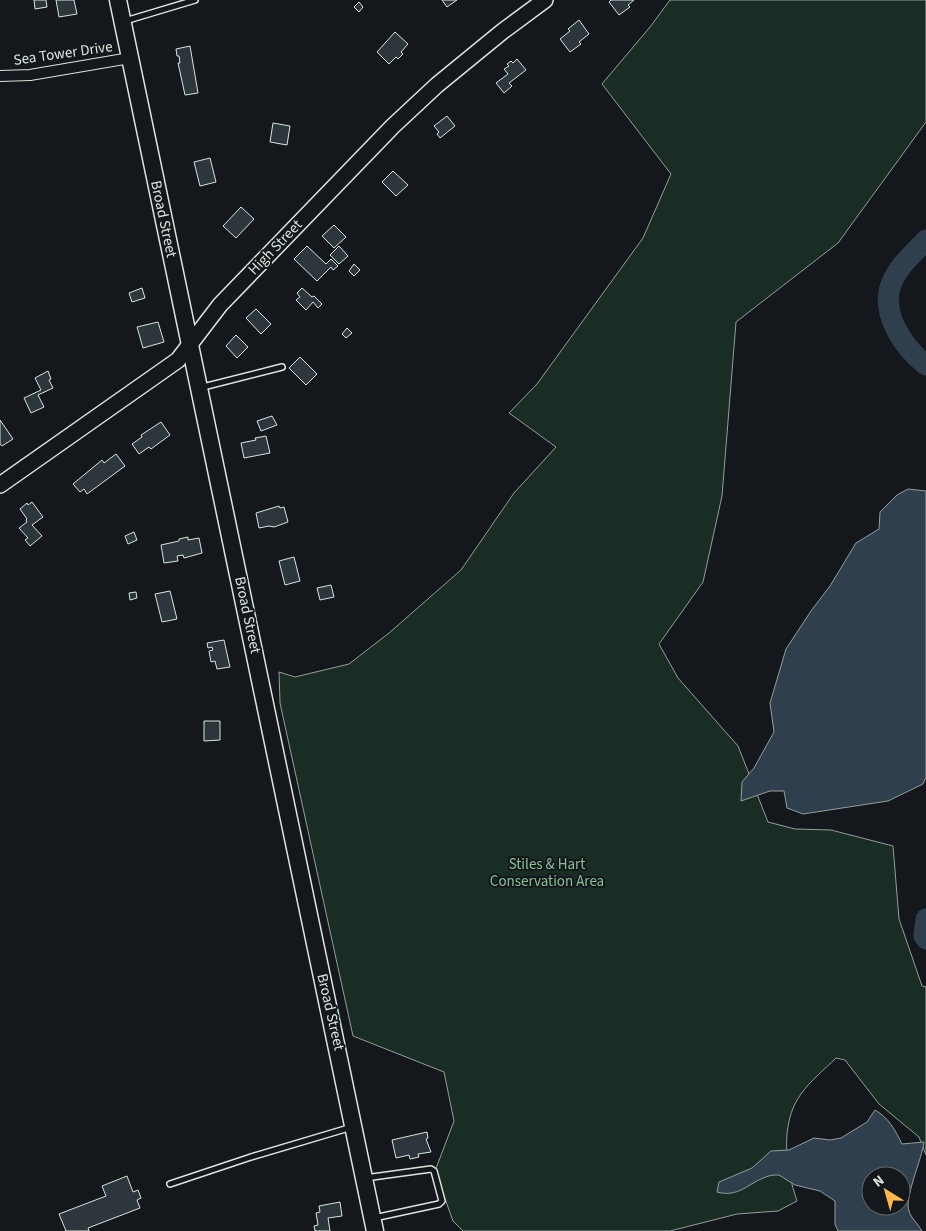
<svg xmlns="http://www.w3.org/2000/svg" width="926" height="1231" viewBox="0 0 926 1231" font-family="'Source Sans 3',sans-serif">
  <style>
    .green { fill: #1a2d24; stroke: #939e99 }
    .water { fill: #2f3f4d; stroke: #939e99; fill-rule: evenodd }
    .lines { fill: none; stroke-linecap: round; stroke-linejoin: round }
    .river { stroke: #2f3f4d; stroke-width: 21 }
    .building { fill: #2c363c; stroke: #d8e6dc }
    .lane-casing { stroke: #d8e6dc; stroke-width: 8 }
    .street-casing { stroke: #d8e6dc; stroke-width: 12 }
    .secondary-casing { stroke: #d8e6dc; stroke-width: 18 }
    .primary-casing { stroke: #d8e6dc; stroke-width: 19 }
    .lane { stroke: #14181c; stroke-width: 5 }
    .street { stroke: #14181c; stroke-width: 10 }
    .secondary { stroke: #14181c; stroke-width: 15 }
    .primary { stroke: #14181c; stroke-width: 16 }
    .labels { text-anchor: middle; stroke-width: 4; stroke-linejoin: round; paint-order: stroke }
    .street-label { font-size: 15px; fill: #d8e6dc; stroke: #14181c }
    .park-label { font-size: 15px; fill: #8ac095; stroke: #14181c }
  </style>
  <rect width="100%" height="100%" fill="#14181c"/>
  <!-- green -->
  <path class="green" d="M670,0H926V122L838,243L736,322L722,496L703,582L659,644L678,678L738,746L768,822L795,829L831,830L893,846L899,919L922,986L926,987V1155L919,1137L879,1104L845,1060L836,1058C825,1069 811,1080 801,1094C779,1124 786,1169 797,1201L778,1211L737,1214L670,1231H463L453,1221L435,1171L454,1121L444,1072L353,1036L280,703L279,672L295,677L349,664L389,633L461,570L514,493L556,447L509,413L537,384L643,238L671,174L602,84L650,27Z"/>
  <!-- water -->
  <g class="water">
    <polygon points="908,489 926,491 926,777 923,784 888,801 803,814 787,808 784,791 770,791 741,801 742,782 754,768 774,732 770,703 786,649 811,611 830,586 856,543 879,529 880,512 897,495"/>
    <path d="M875,1110C889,1118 895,1130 902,1144L924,1142C922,1159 904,1198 909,1211C911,1218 918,1224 922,1231H838L835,1224V1201L820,1191L795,1185L779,1175C775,1175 770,1175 766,1177C748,1183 739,1198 717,1192L719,1182L752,1168L771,1151L789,1150L814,1138L830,1140L841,1138L867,1122ZM871,1176H901V1206H871Z"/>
  </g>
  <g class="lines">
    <!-- river -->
    <g class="river">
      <path d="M926,240C914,253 899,265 892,282C879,312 903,347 926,365"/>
      <polyline points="926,919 924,936 926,939"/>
    </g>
  </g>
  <!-- building -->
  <g class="building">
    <polygon points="34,0 46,0 47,7 35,9"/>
    <polygon points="56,0 74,0 77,14 59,17"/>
    <polygon points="442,0 457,0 447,7"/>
    <polygon points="611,0 634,0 628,5 630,7 619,15 609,2"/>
    <polygon points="359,2 363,7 359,12 354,7"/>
    <polygon points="579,20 589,34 579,42 581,44 570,52 560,39 570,31 568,29"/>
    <polygon points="395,32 408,44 401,52 403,54 398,59 396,57 389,64 377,52"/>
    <polygon points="190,46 198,93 185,95 178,63 180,63 179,56 177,56 176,49"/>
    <polygon points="517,59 526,70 509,83 512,86 504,93 496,83 508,74 504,69 509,66 507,64 511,61 513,63"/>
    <polygon points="447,116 455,126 440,138 437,134 439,132 434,126"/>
    <polygon points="273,123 290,126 287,145 270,142"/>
    <polygon points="210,158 216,182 200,186 194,162"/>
    <polygon points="393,171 408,185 396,196 382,182"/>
    <polygon points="241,207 254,219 236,238 223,226"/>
    <polygon points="334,225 346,237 334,248 322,236"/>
    <polygon points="307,246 326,264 331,259 338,266 333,270 331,267 317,281 294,259"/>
    <polygon points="339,246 348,256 339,264 330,255"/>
    <polygon points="354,264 360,270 354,276 349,271"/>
    <polygon points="142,288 145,298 132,302 129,293"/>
    <polygon points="302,288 312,297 314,296 322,304 318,308 313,302 306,310 296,300 300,297 297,293"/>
    <polygon points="256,309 271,324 261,334 246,318"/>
    <polygon points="158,322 164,342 143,348 137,327"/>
    <polygon points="347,328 352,333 346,338 342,334"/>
    <polygon points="236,335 248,347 237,358 226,346"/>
    <polygon points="300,357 317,374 306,385 289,368"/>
    <polygon points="48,371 51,379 49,380 53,388 38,395 44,407 31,413 24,398 41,390 35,378"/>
    <polygon points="272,416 277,425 261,431 257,421"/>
    <polygon points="0,420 13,439 2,446 0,444"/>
    <polygon points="161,422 170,435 151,449 149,447 139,454 132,444 142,437 141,435"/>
    <polygon points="266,436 270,453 244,458 241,443 256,440 255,438"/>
    <polygon points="116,454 125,466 87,494 84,489 80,492 73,484 102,460 104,463"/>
    <polygon points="32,502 43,517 32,525 42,536 30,546 25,540 28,538 19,528 27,522 26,520 27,519 20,509 27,503 28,505"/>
    <polygon points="279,506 280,508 284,507 288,522 274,527 269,526 259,528 256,513"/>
    <polygon points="134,532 137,540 128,544 125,536"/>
    <polygon points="188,537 188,540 199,538 202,553 184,558 183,555 177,556 178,561 164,563 161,545 179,541 179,539"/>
    <polygon points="294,557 300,581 285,585 279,561"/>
    <polygon points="331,585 334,597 320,600 317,588"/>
    <polygon points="170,591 177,619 162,622 155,594"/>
    <polygon points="136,592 137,598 130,600 129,593"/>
    <polygon points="224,640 230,667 217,669 215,661 211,662 209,651 213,650 212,647 208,648 207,643"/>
    <polygon points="204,721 220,721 220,740 204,741"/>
    <polygon points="427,1132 428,1138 426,1139 431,1152 418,1154 419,1157 410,1159 409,1155 396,1158 392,1140"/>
    <polygon points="127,1176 133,1192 138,1190 141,1198 137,1200 140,1208 88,1228 89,1231 66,1231 59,1214 106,1196 102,1186"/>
    <polygon points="340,1202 342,1216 328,1218 330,1231 315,1231 314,1226 318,1225 316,1213 320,1212 319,1206"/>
  </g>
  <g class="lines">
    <defs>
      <g id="lane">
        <polyline points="125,21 195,0"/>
        <polyline points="203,387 282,367"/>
        <polyline points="365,1178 431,1169 434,1171 442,1201 439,1204 374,1218"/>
        <polyline points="170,1184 251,1157 352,1127"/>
      </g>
      <polyline id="street" points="0,76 30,75 130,58"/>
      <polyline id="secondary" points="0,485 178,360 220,305 393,126 437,85 503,31 545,0"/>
      <path id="primary" d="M118,0C205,410 292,820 375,1231"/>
    </defs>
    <!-- lane casing -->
    <use href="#lane" class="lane-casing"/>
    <!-- street casing -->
    <use href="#street" class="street-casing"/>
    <!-- secondary casing -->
    <use href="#secondary" class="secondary-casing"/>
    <!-- primary casing -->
    <use href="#primary" class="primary-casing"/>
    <!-- lane -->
    <use href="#lane" class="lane"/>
    <!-- street -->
    <use href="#street" class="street"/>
    <!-- secondary -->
    <use href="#secondary" class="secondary"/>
    <!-- primary -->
    <use href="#primary" class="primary"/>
  </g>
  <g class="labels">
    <!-- street labels -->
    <g class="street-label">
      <text transform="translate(63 53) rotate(-8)" y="5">Sea Tower Drive</text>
      <text transform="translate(164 219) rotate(78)" y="5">Broad Street</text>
      <text transform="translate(275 247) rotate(-46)" y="5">High Street</text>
      <text transform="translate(248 615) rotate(78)" y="5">Broad Street</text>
      <text transform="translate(331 1012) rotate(77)" y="5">Broad Street</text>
    </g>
    <!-- park labels -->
    <g class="park-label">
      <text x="547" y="869">Stiles &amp; Hart<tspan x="547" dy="17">Conservation Area</tspan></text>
    </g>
  </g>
  <!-- north arrow -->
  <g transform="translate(886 1191) rotate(323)"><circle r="24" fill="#14181c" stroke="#626a69"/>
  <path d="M0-4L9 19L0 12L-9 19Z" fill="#ffb74d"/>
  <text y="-8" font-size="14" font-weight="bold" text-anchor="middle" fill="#d8e6dc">N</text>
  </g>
</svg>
